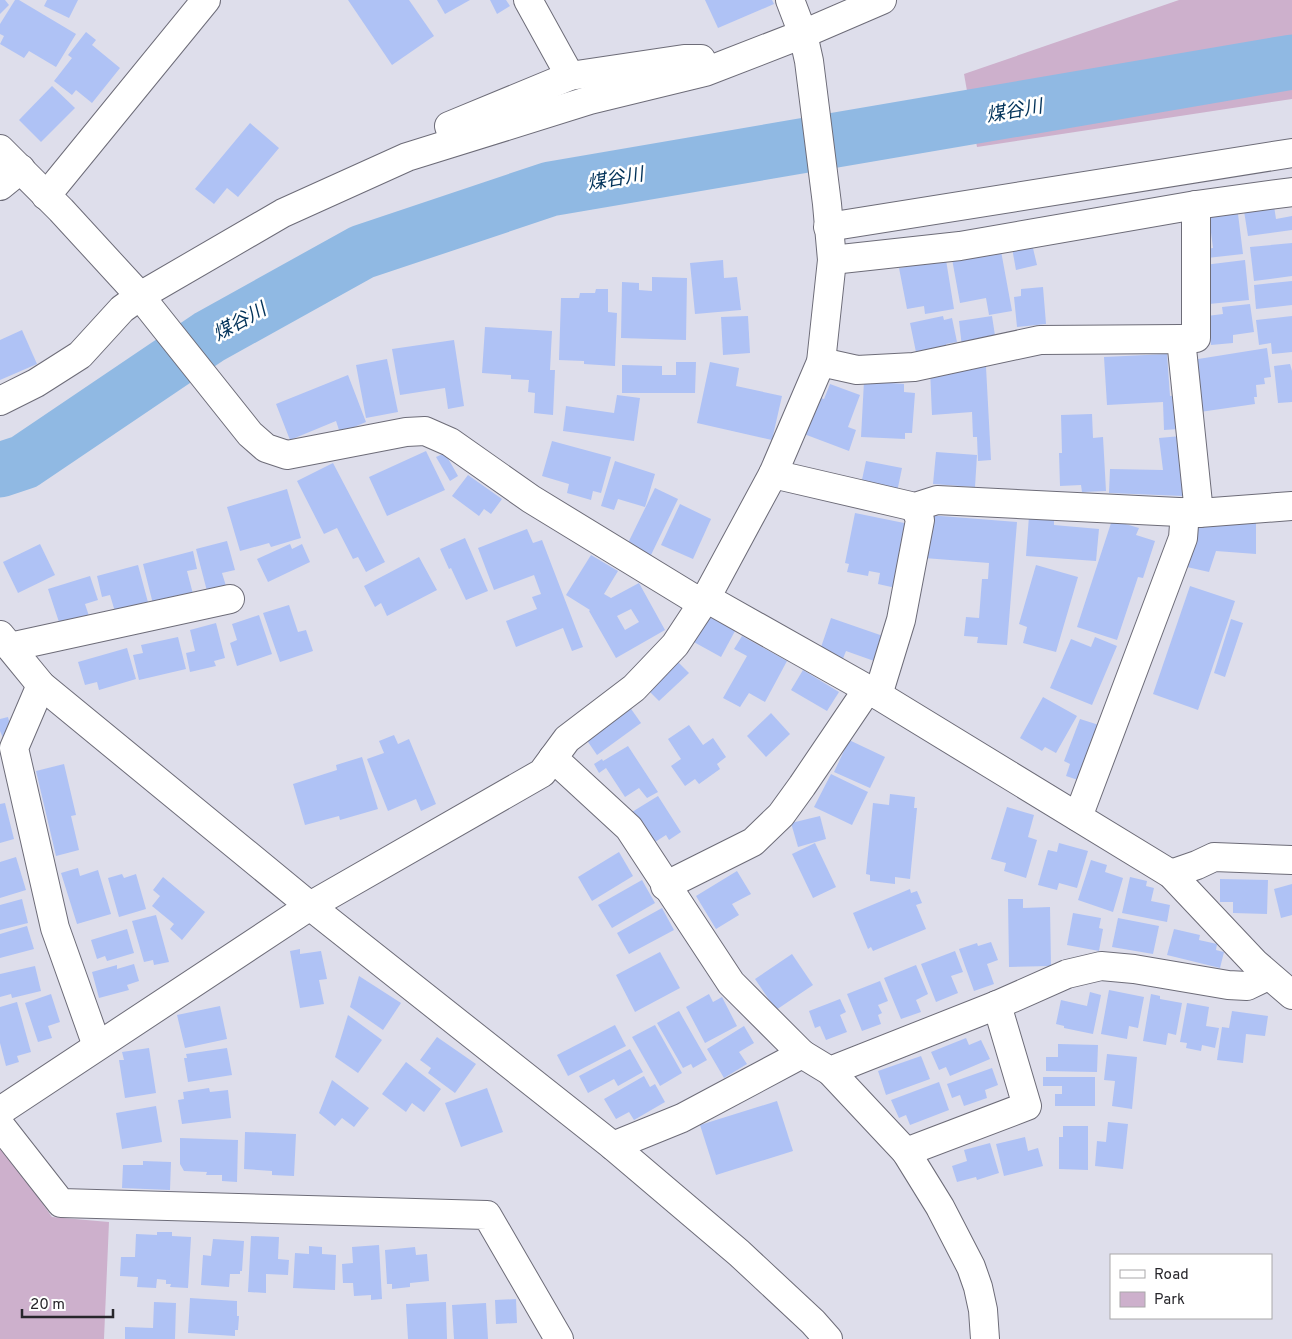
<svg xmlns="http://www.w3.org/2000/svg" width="1292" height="1339" viewBox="0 0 1292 1339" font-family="Overpass,'Noto Sans JP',sans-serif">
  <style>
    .green { fill: #cdb0cc }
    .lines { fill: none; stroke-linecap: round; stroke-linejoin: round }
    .river { stroke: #90b9e3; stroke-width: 55 }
    .building { fill: #afc2f5; fill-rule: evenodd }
    .minor-casing { stroke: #6d6c78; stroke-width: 30 }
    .minor { stroke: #fff; stroke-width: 28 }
    .labels { text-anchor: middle; stroke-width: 5; stroke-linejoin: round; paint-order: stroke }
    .water-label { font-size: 19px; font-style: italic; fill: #03335a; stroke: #fff }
  </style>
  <rect width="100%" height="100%" fill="#dedeeb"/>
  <!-- green -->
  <g class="green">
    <polygon points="1179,0 1292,0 1292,99 977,147 964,74"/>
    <polygon points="0,1144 52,1217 109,1222 104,1339 0,1339"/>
  </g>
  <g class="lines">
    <!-- river -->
    <polyline class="river" points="0,470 24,462 209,337 362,252 550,189 1292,62"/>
  </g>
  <!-- building -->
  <g class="building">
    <polygon points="0,0 5,0 9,5 0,14"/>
    <polygon points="15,0 19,0 76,34 56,67 29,51 24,58 0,44 4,36 0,34 0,24"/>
    <polygon points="47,0 78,0 69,18 44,6"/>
    <polygon points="348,0 409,0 434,36 392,65"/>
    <polygon points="437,0 470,0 445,14"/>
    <polygon points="490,0 506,0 510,6 497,14"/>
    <polygon points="705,0 772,0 774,4 718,28"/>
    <polygon points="86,32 96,40 92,45 120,68 92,103 76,90 72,95 54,81 72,58 68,55"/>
    <polygon points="52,86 75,108 41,142 19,120"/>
    <polygon points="250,123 279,148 238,197 227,188 214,204 195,189"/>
    <polygon points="1274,206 1276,219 1292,216 1292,230 1248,236 1244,211"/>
    <polygon points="1238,214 1243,254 1207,258 1206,249 1213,248 1209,217"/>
    <polygon points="1292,243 1292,276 1254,281 1250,247"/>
    <polygon points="1032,244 1037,265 1016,270 1012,248"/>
    <polygon points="1001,251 1012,311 989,315 986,298 960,303 952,259"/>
    <polygon points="723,260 724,278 737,277 741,310 695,314 690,263"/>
    <polygon points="946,260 954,309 925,314 924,306 907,309 899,268"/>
    <polygon points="1245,260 1249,300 1209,304 1204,265"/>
    <polygon points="652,277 687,278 686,340 621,338 622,282 639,283 639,290 652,291"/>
    <polygon points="1292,281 1292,305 1256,309 1254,285"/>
    <polygon points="1043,287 1046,324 1017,327 1014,297 1021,296 1021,289"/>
    <polygon points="596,289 608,289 608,312 617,313 615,366 584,364 584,361 559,360 561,298 579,298 580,293 595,293"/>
    <polygon points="1250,304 1254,332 1233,335 1233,343 1211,345 1207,316 1223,314 1222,307"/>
    <polygon points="748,316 750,353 723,355 721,317"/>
    <polygon points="943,316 944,320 952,318 957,342 946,344 947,351 917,357 910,323"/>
    <polygon points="992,316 996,342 962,347 959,321"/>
    <polygon points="1292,316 1292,352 1272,354 1271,343 1259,345 1256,320"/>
    <polygon points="485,327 552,331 550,370 555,370 553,415 534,413 535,393 528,392 529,380 511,379 511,375 482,373"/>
    <polygon points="22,330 37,364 0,380 0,340"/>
    <polygon points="454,340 464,406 448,409 445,388 400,395 392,349"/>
    <polygon points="1267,348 1271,377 1264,378 1265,384 1256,385 1257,397 1254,397 1255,404 1200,412 1192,360"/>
    <polygon points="1167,354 1170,396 1177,395 1179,429 1164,430 1163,402 1107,405 1104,357"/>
    <polygon points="387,359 398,412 366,418 356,365"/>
    <polygon points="676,362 696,362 695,393 622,393 622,365 662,366 662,375 676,375"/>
    <polygon points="710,362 739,368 736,386 782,396 772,440 697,423"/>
    <polygon points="1290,364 1292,371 1292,402 1278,403 1274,366"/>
    <polygon points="986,367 991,460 978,461 977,437 973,437 972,412 932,415 930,370"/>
    <polygon points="348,375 366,422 340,433 336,421 290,440 276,404"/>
    <polygon points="864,381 904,384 904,392 915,393 912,433 905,433 905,439 861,437"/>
    <polygon points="830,384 860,395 848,427 856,430 849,451 804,434 818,397 824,399"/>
    <polygon points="617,395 640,398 634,441 563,431 566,406 614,413"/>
    <polygon points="1092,414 1093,438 1103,437 1106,491 1082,492 1081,485 1060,486 1059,453 1062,453 1061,415"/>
    <polygon points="1181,436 1186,476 1183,496 1109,493 1110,469 1163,470 1159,438"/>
    <polygon points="552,441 611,457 601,493 593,491 591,500 567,493 569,484 542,476"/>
    <polygon points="426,451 445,490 387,516 369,477"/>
    <polygon points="936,452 977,455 975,487 933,484"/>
    <polygon points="445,453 458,476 450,481 436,457"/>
    <polygon points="615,461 655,474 645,507 618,499 614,510 601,506"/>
    <polygon points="866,461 902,468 896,497 860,489"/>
    <polygon points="333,463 385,562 366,572 358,557 353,559 337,528 324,534 297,481"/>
    <polygon points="468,475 502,499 491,514 484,509 479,516 452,496"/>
    <polygon points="655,488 678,499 651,555 628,543"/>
    <polygon points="287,489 301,538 271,547 269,543 240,551 227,507"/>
    <polygon points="680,504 711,519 693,559 661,545"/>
    <polygon points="855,513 909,524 896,588 878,584 880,573 869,571 868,576 847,572 849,564 845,563"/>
    <polygon points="928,515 1017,522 1007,645 977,643 978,637 964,636 966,617 979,618 982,579 988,579 989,563 924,558"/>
    <polygon points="1029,516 1054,518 1054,525 1099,529 1096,561 1026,556"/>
    <polygon points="1112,520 1139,528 1136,535 1155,541 1143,578 1138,577 1117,640 1077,627"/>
    <polygon points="1256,523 1256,554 1216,551 1209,572 1187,567 1199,524"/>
    <polygon points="527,529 533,543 542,540 583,647 572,651 563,628 516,647 506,621 537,609 532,597 541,594 534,575 494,590 478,548"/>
    <polygon points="465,538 488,591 466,600 451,568 449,569 440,549"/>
    <polygon points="227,541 235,570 222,573 226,586 207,591 196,549"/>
    <polygon points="40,544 55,575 18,593 3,562"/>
    <polygon points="290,544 292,549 302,544 310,562 268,582 257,559"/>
    <polygon points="193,551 197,569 187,571 193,594 153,604 143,564"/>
    <path d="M591,555L618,571L604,594L611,598L639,583L665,630L616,658L589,611L590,610L566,595ZM631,609L639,622L625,630L617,616Z"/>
    <polygon points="419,557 437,590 387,616 381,603 375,607 364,586"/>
    <polygon points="138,565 149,606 116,615 110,595 102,597 97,576"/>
    <polygon points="1036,565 1078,577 1056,652 1023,643 1027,627 1019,624"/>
    <polygon points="90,576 98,600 85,604 90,619 61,628 48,589"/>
    <polygon points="1190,586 1235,601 1198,710 1153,694"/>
    <polygon points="289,605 298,632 306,630 313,651 280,662 263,613"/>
    <polygon points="259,615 272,654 237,666 230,643 237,640 232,624"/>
    <polygon points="707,615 735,631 721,657 692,641"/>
    <polygon points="831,618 886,637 877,662 846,651 842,661 819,653"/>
    <polygon points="1231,619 1243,623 1225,677 1214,673"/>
    <polygon points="216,623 225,658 214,661 216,666 190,672 186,653 195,651 190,630"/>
    <polygon points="742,636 787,661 765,702 749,693 740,707 723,698 747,656 734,649"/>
    <polygon points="178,637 186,669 139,680 133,655 143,653 141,645"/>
    <polygon points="1095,637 1117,646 1092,705 1050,688 1071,639 1091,647"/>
    <polygon points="127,648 136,679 99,690 97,682 85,685 78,662"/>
    <polygon points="678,662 689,673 659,701 648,690"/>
    <polygon points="803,670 839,692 827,711 791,690"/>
    <polygon points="1043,697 1077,716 1056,753 1045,747 1042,751 1020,738"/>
    <polygon points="629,706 641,723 597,755 586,739"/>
    <polygon points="771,713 790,734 766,757 747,736"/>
    <polygon points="8,717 13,736 3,738 0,731 0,719"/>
    <polygon points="1080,719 1099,725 1078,780 1066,776 1070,764 1064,761"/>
    <polygon points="689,725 703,745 713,738 726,757 717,764 720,769 699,784 695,779 685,786 671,766 681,759 668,739"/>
    <polygon points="394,735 398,744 409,739 436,804 421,811 416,799 388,811 367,759 384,753 379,741"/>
    <polygon points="849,740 885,757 870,788 834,772"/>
    <polygon points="628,746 658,792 647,798 639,788 625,797 606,768 599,773 594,764 602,759 603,761"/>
    <polygon points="362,757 378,809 340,820 339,816 305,825 293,784 337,770 336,765"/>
    <polygon points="64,764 76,815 71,816 79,850 56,856 36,771"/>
    <polygon points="831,774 868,792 852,825 814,807"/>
    <polygon points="890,794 915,797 914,808 917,808 910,879 895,877 895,884 870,881 870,875 866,874 873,803 889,805"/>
    <polygon points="658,796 681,832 669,840 666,835 652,844 632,812"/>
    <polygon points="5,803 14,839 0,843 0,804"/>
    <polygon points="1007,807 1034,815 1028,837 1037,840 1026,878 1004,871 1006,863 991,859"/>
    <polygon points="820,816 826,839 798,847 791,823"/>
    <polygon points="815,843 836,887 813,898 792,854"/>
    <polygon points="1059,843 1088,851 1077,888 1059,883 1057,890 1038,885 1048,850 1057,852"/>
    <polygon points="619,852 633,876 592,901 578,877"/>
    <polygon points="16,857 26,890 0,898 0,862"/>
    <polygon points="1091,860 1107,865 1105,872 1123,878 1113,912 1078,900"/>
    <polygon points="78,868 80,876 98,870 111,914 77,924 61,873"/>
    <polygon points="737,871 751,894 732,904 739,915 716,929 696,896"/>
    <polygon points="122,874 124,878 136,874 146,909 119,917 108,878"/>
    <polygon points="163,877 205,912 182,940 170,929 174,924 152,906 160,896 153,890"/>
    <polygon points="1130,877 1147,881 1146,886 1154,888 1151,901 1170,905 1167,922 1122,913"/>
    <polygon points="1220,879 1268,880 1267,914 1233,913 1233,902 1220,902"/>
    <polygon points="642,880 655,903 612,928 598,905"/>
    <polygon points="1292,884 1292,915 1281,918 1274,889"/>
    <polygon points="910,889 911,893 917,891 922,903 916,905 926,929 873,951 871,947 868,949 853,913"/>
    <polygon points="22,899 28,923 0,930 0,905"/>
    <polygon points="1008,899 1023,899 1023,908 1050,907 1051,966 1009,967"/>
    <polygon points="662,908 674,930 629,954 617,933"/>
    <polygon points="1073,913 1101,918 1099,928 1103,929 1099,951 1067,945"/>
    <polygon points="156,915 169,962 154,965 153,960 144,962 132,921"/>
    <polygon points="1118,918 1159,926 1153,954 1112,947"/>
    <polygon points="27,926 34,949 0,958 0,934"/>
    <polygon points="127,929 134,953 107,961 105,956 97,959 91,940"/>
    <polygon points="1174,929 1200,935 1199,940 1217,944 1216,950 1224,952 1220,968 1167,955"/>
    <polygon points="991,942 998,960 987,964 994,984 974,991 959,949 977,943 978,946"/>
    <polygon points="300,949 300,954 321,951 327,979 319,980 324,1004 300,1008 290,951"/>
    <polygon points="955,951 963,972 951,976 958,993 936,1002 921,964"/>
    <polygon points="660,952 680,988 635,1012 616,975"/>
    <polygon points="792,954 813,985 776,1010 755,979"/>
    <polygon points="134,964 139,981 127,985 129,990 99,998 92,972 117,965 117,969"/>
    <polygon points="916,965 928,994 916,1000 921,1012 901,1019 884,978"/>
    <polygon points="35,966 41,991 12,998 11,994 0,997 0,974"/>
    <polygon points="359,976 401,1003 383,1030 350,1007"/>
    <polygon points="880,981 888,1001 878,1005 882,1013 878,1015 881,1024 862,1031 847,994"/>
    <polygon points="1109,990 1144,997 1138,1028 1129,1026 1127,1039 1101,1034"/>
    <polygon points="1090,992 1101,995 1093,1034 1064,1028 1064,1026 1056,1024 1061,1000 1087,1006"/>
    <polygon points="51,994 60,1022 48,1026 52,1038 38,1042 25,1003"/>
    <polygon points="709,994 713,1002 722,997 737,1026 705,1043 686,1007"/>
    <polygon points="1151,994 1160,996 1160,999 1182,1003 1176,1035 1168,1033 1166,1045 1143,1041"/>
    <polygon points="840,999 846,1012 840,1015 847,1032 826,1040 820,1026 815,1028 809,1011"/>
    <polygon points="17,1002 31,1052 17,1056 19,1062 6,1066 0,1043 0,1007"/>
    <polygon points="1187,1003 1209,1007 1206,1026 1219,1028 1215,1048 1202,1045 1201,1051 1186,1048 1187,1043 1180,1042"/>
    <polygon points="220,1006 227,1039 185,1048 177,1015"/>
    <polygon points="679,1011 707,1060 693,1068 691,1064 683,1068 657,1023"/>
    <polygon points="1232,1011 1268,1016 1265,1036 1246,1034 1243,1063 1217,1060 1222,1027 1229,1028"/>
    <polygon points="348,1015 382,1040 358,1073 335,1057"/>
    <polygon points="615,1025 626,1046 568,1076 557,1055"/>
    <polygon points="655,1025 682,1073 660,1086 632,1037"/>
    <polygon points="744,1026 754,1043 739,1052 747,1064 724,1078 707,1049"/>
    <polygon points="437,1037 476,1064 455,1093 428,1073 431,1068 420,1060"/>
    <polygon points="966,1038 969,1045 981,1040 990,1059 950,1076 946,1067 939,1070 931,1052"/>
    <polygon points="1058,1044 1098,1045 1097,1072 1046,1071 1046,1057 1058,1057"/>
    <polygon points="149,1048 156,1093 125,1098 119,1060 124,1060 122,1052"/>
    <polygon points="227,1048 232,1075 188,1082 184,1058 187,1058 186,1054"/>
    <polygon points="630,1049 643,1072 618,1086 614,1079 588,1093 579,1076"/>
    <polygon points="1107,1054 1137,1057 1132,1109 1112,1106 1115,1081 1104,1080"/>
    <polygon points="921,1056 930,1079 886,1095 878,1071"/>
    <polygon points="406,1062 441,1089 424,1112 412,1103 406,1112 382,1094"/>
    <polygon points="992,1068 998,1085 985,1090 987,1098 964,1106 960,1095 952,1098 947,1084"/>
    <polygon points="644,1076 650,1087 655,1084 665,1102 634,1120 629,1112 616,1119 604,1099"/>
    <polygon points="1043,1077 1095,1077 1095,1106 1055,1106 1055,1094 1062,1094 1062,1086 1043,1086"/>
    <polygon points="332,1080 369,1108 354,1127 342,1118 335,1126 319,1113"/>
    <polygon points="939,1082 949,1110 910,1125 906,1115 899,1118 891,1100"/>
    <polygon points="209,1088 210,1092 228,1090 231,1118 182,1124 178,1100 184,1099 183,1092"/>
    <polygon points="487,1088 503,1132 461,1147 445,1103"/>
    <polygon points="777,1101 793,1151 716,1175 700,1125"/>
    <polygon points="156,1106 162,1142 122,1149 116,1113"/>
    <polygon points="1108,1122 1128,1124 1123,1169 1095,1166 1097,1141 1106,1142"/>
    <polygon points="1063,1126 1088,1126 1088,1170 1059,1169 1059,1137 1063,1137"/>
    <polygon points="245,1132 296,1134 294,1176 272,1175 272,1171 244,1169"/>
    <polygon points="1025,1137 1028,1151 1038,1148 1043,1166 1004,1176 996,1144"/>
    <polygon points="180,1138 238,1140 237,1182 222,1181 222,1175 206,1175 207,1172 184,1171 180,1164"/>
    <polygon points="990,1143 999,1173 977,1180 976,1177 957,1182 952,1166 967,1161 964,1150"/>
    <polygon points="143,1161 171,1162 170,1190 122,1188 123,1165 143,1165"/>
    <polygon points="157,1232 172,1232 172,1236 191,1237 188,1288 170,1287 171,1284 166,1284 166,1280 157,1279 156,1288 137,1287 138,1277 120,1276 121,1257 135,1257 136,1234 157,1235"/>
    <polygon points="251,1236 279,1237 278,1259 289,1260 288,1275 266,1274 266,1293 248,1292"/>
    <polygon points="213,1239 244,1241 242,1271 240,1271 240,1274 230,1274 229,1287 201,1285 203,1255 211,1256"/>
    <polygon points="379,1245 382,1299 371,1300 371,1295 354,1296 353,1283 343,1283 342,1264 353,1263 352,1247"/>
    <polygon points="309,1246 322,1247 322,1254 336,1255 335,1290 293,1288 295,1253 309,1254"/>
    <polygon points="415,1247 416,1255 427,1254 429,1281 410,1283 410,1287 392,1289 392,1284 387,1284 385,1250"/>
    <polygon points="190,1298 237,1301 237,1316 239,1316 238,1330 235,1330 235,1336 188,1333"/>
    <polygon points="516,1299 517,1323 496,1324 495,1300"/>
    <polygon points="154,1302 176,1303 175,1339 125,1339 125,1327 153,1328"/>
    <polygon points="446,1302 447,1339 408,1339 406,1304"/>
    <polygon points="486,1303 488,1339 454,1339 452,1305"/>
  </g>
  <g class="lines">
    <defs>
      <g id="minor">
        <polyline points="528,0 570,76"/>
        <polyline points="453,139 449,126 570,76 684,59 701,59"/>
        <polyline points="0,149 61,210 140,296 250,434 266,448 287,455 406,432 425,431 450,442 531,499 693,598 706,598 878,695 1171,874 1255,963 1292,995"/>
        <polyline points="0,186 21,169"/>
        <polyline points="46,196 206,0"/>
        <polyline points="828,227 1292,153"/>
        <polyline points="832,260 960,246 1196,205 1292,192"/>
        <polyline points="1181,339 1196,338 1196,205"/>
        <polyline points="821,362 857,370 914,367 1040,340 1181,339 1199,513"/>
        <polyline points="0,401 36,383 80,355 122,309 140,296 283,213 407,157 590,100 705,72 803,34 882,0"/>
        <polyline points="773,474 915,507 937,500 1199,513 1292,506"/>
        <polyline points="0,635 41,685 310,906 613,1146 739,1253 813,1322 828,1339"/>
        <polyline points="10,647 230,599"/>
        <polyline points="41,685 14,748 55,928 97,1046"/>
        <polyline points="878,695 901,620 920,520 915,507"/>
        <polyline points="553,758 629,828 731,983 802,1054 682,1118 613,1146"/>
        <polyline points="1078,817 1183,538 1185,512"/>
        <polyline points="1171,874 1197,865 1214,857 1292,860"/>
        <polyline points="665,886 753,842 781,815 802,786 867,690"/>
        <polyline points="802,1054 830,1071 997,1005 1067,974 1101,966 1134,969 1228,985 1247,986 1268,976"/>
        <polyline points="830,1071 906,1152 940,1207 971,1267 978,1287 983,1310 985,1339"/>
        <polyline points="0,1111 310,906 542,773 567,739 634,688 675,645 706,598 773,474 821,362 832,260 827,204 809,61 803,34 790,0"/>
        <polyline points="0,1125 61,1203 487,1215 559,1339"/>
        <polyline points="906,1152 1027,1106 997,1005"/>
      </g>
    </defs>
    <!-- minor casing -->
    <use href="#minor" class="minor-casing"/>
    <!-- minor -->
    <use href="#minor" class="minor"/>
  </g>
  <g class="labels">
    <!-- water labels -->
    <g class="water-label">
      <text transform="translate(1014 110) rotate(-10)" y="7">煤谷川</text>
      <text transform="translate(615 178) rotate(-10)" y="7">煤谷川</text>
      <text transform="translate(239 321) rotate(-29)" y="7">煤谷川</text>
    </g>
  </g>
  <!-- legend -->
  <rect x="1110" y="1254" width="162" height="65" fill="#ffffff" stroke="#a9a8aa"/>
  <rect x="1120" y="1270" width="25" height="8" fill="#ffffff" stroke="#a9a8aa"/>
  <text x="1154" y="1279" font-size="15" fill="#27262b">Road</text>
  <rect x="1120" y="1292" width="25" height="15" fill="#cdb0cc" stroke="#a9a8aa"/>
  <text x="1154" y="1304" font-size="15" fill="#27262b">Park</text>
  <!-- scale -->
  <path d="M22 1309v8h91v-8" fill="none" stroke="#27262b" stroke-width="2.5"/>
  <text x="30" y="1309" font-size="15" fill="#27262b" stroke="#ffffff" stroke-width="4" paint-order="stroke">20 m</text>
</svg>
